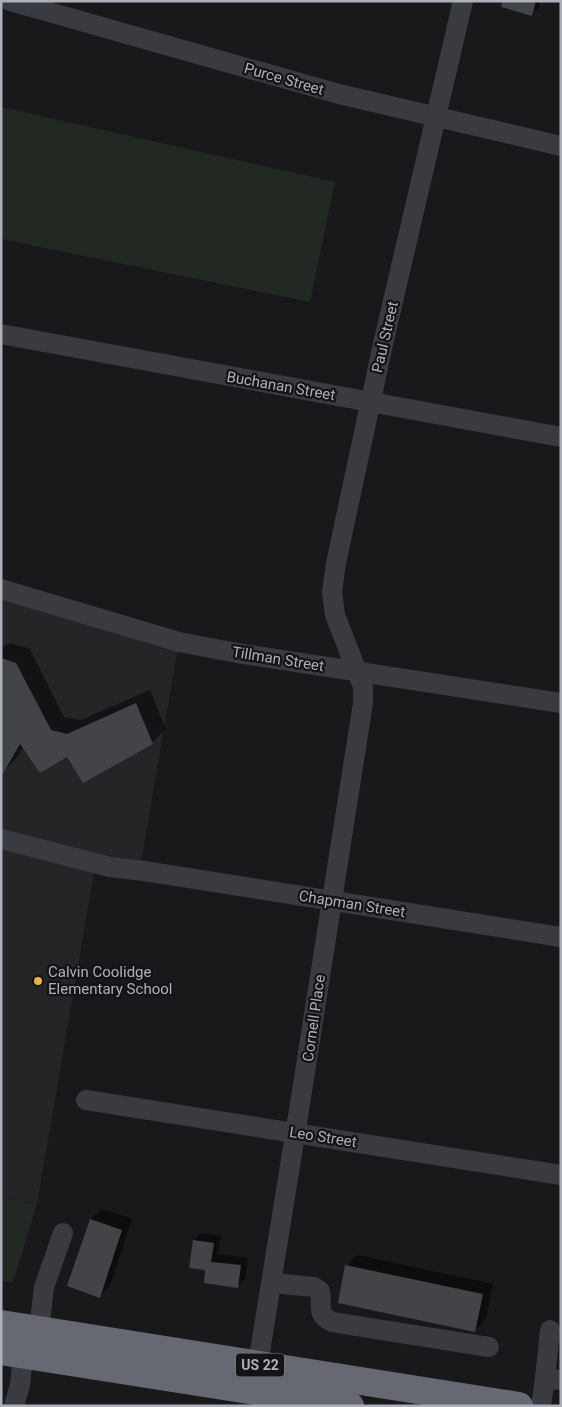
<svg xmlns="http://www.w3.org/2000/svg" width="562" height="1407" viewBox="0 0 562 1407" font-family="Roboto,sans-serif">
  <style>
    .built { fill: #252528 }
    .green { fill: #212922 }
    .shadow { fill: #0007 }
    .building { fill: #434448 }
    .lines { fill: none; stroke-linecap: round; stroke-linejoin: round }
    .minor { stroke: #3a3b40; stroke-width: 20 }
    .highway { stroke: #666971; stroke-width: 28 }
    .poi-dot { fill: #ecb440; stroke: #141416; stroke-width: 2 }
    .labels { text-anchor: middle; stroke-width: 4.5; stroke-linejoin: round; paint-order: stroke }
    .shield { fill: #141416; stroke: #7e8189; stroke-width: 1 }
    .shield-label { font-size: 14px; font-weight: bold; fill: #acb0ba }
    .street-label { font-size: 15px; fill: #acb0ba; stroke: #141416 }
    .poi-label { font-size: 15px; fill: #acb0ba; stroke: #141416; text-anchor: start }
  </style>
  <rect width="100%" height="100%" fill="#19191b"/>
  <!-- built -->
  <polygon class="built" points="1,589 179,642 140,868 96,861 37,1204 1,1197"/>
  <!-- green -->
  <g class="green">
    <polygon points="1,107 335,182 310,302 1,239"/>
    <polygon points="1,1197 37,1204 13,1282 1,1281"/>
  </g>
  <!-- shadow -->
  <g class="shadow">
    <polygon points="504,1 540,1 539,7 532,14"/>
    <polygon points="10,643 30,649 64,717 81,720 150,690 166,729 152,743 24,746 16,759 1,773 1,648"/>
    <polygon points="102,1209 132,1219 110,1286 100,1296 91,1219"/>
    <polygon points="201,1233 221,1236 218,1254 248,1258 245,1279 237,1286 207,1269 194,1240"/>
    <polygon points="357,1255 493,1284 486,1319 475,1330 347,1266"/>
  </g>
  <!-- building -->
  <g class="building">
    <polygon points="503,1 536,1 532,16 501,7"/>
    <polygon points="1,658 16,663 51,730 67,734 136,703 153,744 83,783 67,757 40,773 20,744 1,777"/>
    <polygon points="90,1219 122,1230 100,1298 67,1286"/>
    <polygon points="193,1240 214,1243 211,1262 241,1265 238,1288 204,1283 205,1270 189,1268"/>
    <polygon points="345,1265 483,1294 475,1332 338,1303"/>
  </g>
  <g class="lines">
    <!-- minor -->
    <g class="minor">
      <polyline points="10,1 339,94 561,146"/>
      <polyline points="1,334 561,437"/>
      <polyline points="1,589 179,642 237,653 561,703"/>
      <polyline points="1,839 110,867 144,871 561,937"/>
      <polyline points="86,1100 561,1175"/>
      <path d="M272,1283L314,1287L320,1291C323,1306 315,1313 332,1322L489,1347"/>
      <polyline points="39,1330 44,1287 63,1233"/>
      <polyline points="550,1330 545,1378 561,1380"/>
      <path d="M258,1364C295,1144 327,923 363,703V687L335,615L332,592L336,563L383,344L463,1"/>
      <polyline points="14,1406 20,1385 23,1354"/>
      <polyline points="541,1406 545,1378"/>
    </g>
    <!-- highway -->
    <g class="highway">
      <polyline points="1,1324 519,1406"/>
      <polyline points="1,1351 350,1406"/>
    </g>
  </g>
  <!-- markers -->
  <circle class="poi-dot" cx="38" cy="981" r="5"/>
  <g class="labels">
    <!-- shield labels -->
    <rect class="shield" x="236" y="1353.5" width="48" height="23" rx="4"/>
    <g class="shield-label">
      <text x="260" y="1370">US 22</text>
    </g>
    <!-- street labels -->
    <g class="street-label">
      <text transform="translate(284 79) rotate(16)" y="5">Purce Street</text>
      <text transform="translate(385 337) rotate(-77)" y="5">Paul Street</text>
      <text transform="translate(281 386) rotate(10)" y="5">Buchanan Street</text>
      <text transform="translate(278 659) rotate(9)" y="5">Tillman Street</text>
      <text transform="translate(352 904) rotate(9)" y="5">Chapman Street</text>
      <text transform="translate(314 1018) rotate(-82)" y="5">Cornell Place</text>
      <text transform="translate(323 1137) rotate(9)" y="5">Leo Street</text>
    </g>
    <!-- poi labels -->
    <g class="poi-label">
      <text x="48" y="977">Calvin Coolidge<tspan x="48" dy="17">Elementary School</tspan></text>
    </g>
  </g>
  <!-- border -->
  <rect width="562" height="1407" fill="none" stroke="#acb0ba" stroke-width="5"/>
</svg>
